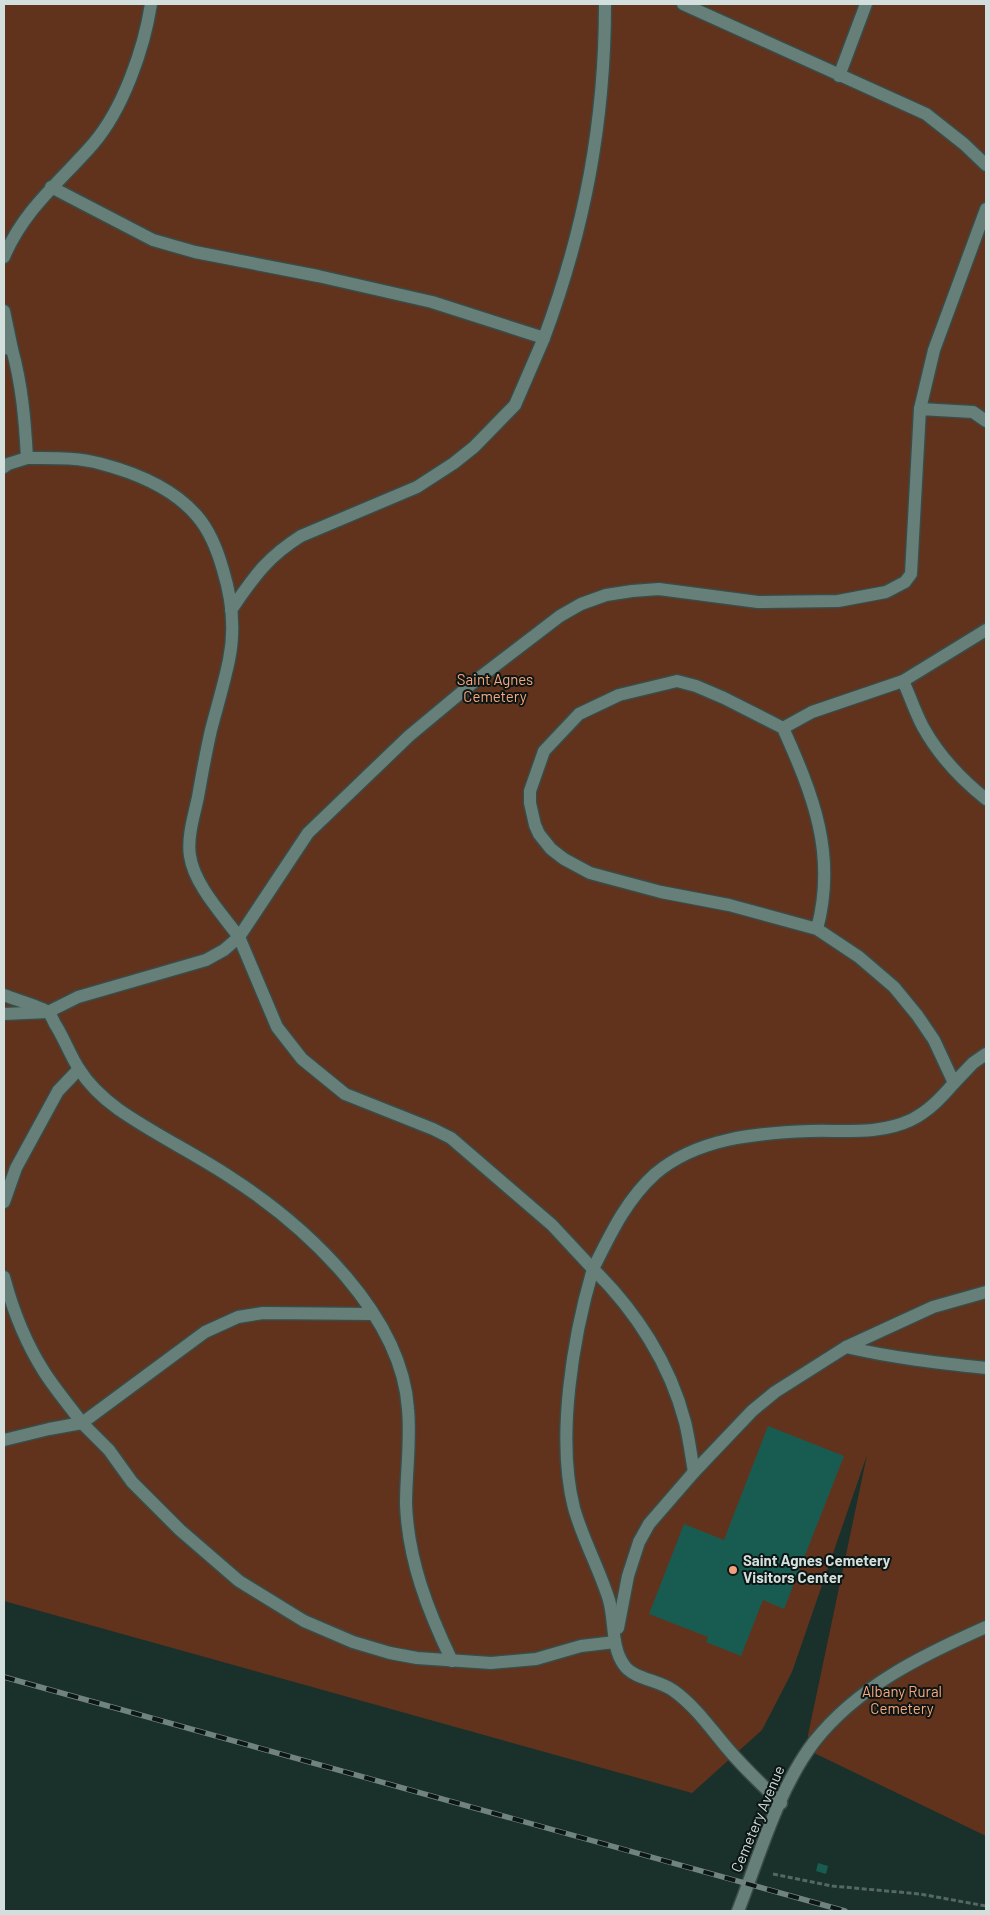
<svg xmlns="http://www.w3.org/2000/svg" width="990" height="1915" viewBox="0 0 990 1915" font-family="Barlow,sans-serif">
  <style>
    .green { fill: #61331d }
    .building { fill: #185c51 }
    .lines { fill: none; stroke-linecap: round; stroke-linejoin: round }
    .service-casing { stroke: #394c48; stroke-width: 15 }
    .path { stroke: #546763; stroke-width: 3; stroke-dasharray: 5 2.5; stroke-linecap: butt }
    .service { stroke: #677f79; stroke-width: 12 }
    .rail-casing { stroke: #71837f; stroke-width: 5.5 }
    .rail { stroke: #0c1614; stroke-width: 4; stroke-dasharray: 11; stroke-linecap: butt }
    .poi-dot { fill: #f1a17d; stroke: #0c1614; stroke-width: 2 }
    .labels { text-anchor: middle; stroke-width: 4; stroke-linejoin: round; paint-order: stroke }
    .park-label { font-size: 15px; fill: #fda77f; stroke: #0c1614 }
    .poi-label { font-size: 15px; font-weight: bold; fill: #d2dfdc; stroke: #0c1614; text-anchor: start }
    .street-label { font-size: 15px; fill: #d2dfdc; stroke: #0c1614 }
  </style>
  <rect width="100%" height="100%" fill="#1a302b"/>
  <!-- green -->
  <polygon class="green" points="4,4 986,4 986,1836 810,1751 808,1735 867,1455 792,1672 762,1730 692,1793 4,1601"/>
  <!-- building -->
  <g class="building">
    <polygon points="768,1426 844,1456 784,1609 763,1600 741,1656 706,1642 708,1637 649,1614 684,1524 724,1540"/>
    <polygon points="818,1863 828,1866 826,1874 816,1871"/>
  </g>
  <g class="lines">
    <defs>
      <g id="service">
        <polyline points="683,4 926,114 964,144 986,165"/>
        <polyline points="839,76 866,4"/>
        <path d="M51,187L153,240L195,252L318,276L432,302L544,338C585,228 605,121 605,4"/>
        <path d="M4,257C24,209 60,182 93,144C123,109 144,49 151,4"/>
        <polyline points="4,311 12,349"/>
        <path d="M4,348L12,349C22,385 25,421 27,458L8,464L4,467"/>
        <polyline points="920,409 934,350 986,209"/>
        <path d="M27,458C52,458 78,457 102,464C136,473 174,489 197,516C210,531 218,552 223,570C232,599 235,631 229,660C224,684 217,707 211,730C206,752 202,774 198,797C194,816 187,837 190,856C194,884 222,914 239,937L308,833L409,736L475,681L560,616L581,604L606,595L632,591L659,589L758,602L838,601L886,592L905,582L911,574L920,409L973,412L986,421"/>
        <path d="M231,610C254,577 266,558 301,536L417,487L454,463L474,447L515,405L544,338"/>
        <path d="M903,681C910,696 915,712 923,727C938,754 962,780 986,799"/>
        <polyline points="783,728 812,712 903,681 986,630"/>
        <path d="M817,929C837,854 813,795 783,728L724,698L696,686L677,681L619,695L579,714L544,751L530,791V803L535,825L539,834L551,849L564,859L590,873L661,892L729,905L817,929L859,957L894,987L917,1015L934,1040L954,1083L973,1063L986,1054"/>
        <path d="M4,995C13,999 42,1007 48,1012C51,1015 53,1020 55,1024C64,1038 70,1055 79,1069C89,1085 103,1098 118,1109C155,1135 196,1154 233,1179C307,1227 402,1315 408,1409C411,1441 406,1473 406,1504C408,1560 428,1611 452,1661"/>
        <path d="M4,1014L48,1012L78,997L206,960L224,950L239,937L277,1027L302,1059L345,1094L433,1129L451,1138L552,1225L593,1269C573,1337 556,1438 574,1508C583,1540 599,1568 609,1600C615,1621 611,1647 624,1665C633,1679 660,1680 674,1691C695,1706 711,1729 728,1749C744,1768 762,1785 781,1803"/>
        <polyline points="4,1202 16,1168 58,1091 79,1069"/>
        <path d="M4,1277C12,1307 26,1343 43,1370C54,1388 69,1405 82,1423L205,1332L238,1317L263,1313L373,1314"/>
        <path d="M846,1347C893,1358 939,1363 986,1368"/>
        <polyline points="4,1440 49,1429 82,1423 109,1450 132,1482 180,1530 239,1581 304,1621 353,1642 390,1653 417,1658 491,1663 536,1659 581,1646 615,1642"/>
        <path d="M694,1472C691,1455 689,1438 685,1422C670,1364 636,1311 593,1269C610,1235 626,1200 655,1174C697,1138 757,1133 810,1131C844,1130 879,1135 911,1120C929,1111 941,1098 954,1083"/>
        <polyline points="618,1628 628,1576 639,1542 649,1524 694,1472 752,1411 775,1392 846,1347 933,1307 986,1292"/>
        <path d="M738,1911C759,1857 778,1789 814,1742C858,1686 923,1655 986,1627"/>
      </g>
    </defs>
    <!-- service casing -->
    <use href="#service" class="service-casing"/>
    <!-- path -->
    <polyline class="path" points="773,1874 832,1886 920,1894 986,1906"/>
    <!-- service -->
    <use href="#service" class="service"/>
    <defs>
      <polyline id="rail" points="4,1677 845,1911"/>
    </defs>
    <!-- rail casing -->
    <use href="#rail" class="rail-casing"/>
    <!-- rail -->
    <use href="#rail" class="rail"/>
  </g>
  <!-- markers -->
  <circle class="poi-dot" cx="733" cy="1570" r="5"/>
  <g class="labels">
    <!-- park labels -->
    <g class="park-label">
      <text x="495" y="685">Saint Agnes<tspan x="495" dy="17">Cemetery</tspan></text>
      <text x="902" y="1697">Albany Rural<tspan x="902" dy="17">Cemetery</tspan></text>
    </g>
    <!-- poi labels -->
    <g class="poi-label">
      <text x="743" y="1566">Saint Agnes Cemetery<tspan x="743" dy="17">Visitors Center</tspan></text>
    </g>
    <!-- street labels -->
    <g class="street-label">
      <text transform="translate(758 1819) rotate(-67)" y="5">Cemetery Avenue</text>
    </g>
  </g>
  <!-- border -->
  <rect width="990" height="1915" fill="none" stroke="#d2dfdc" stroke-width="10"/>
</svg>
